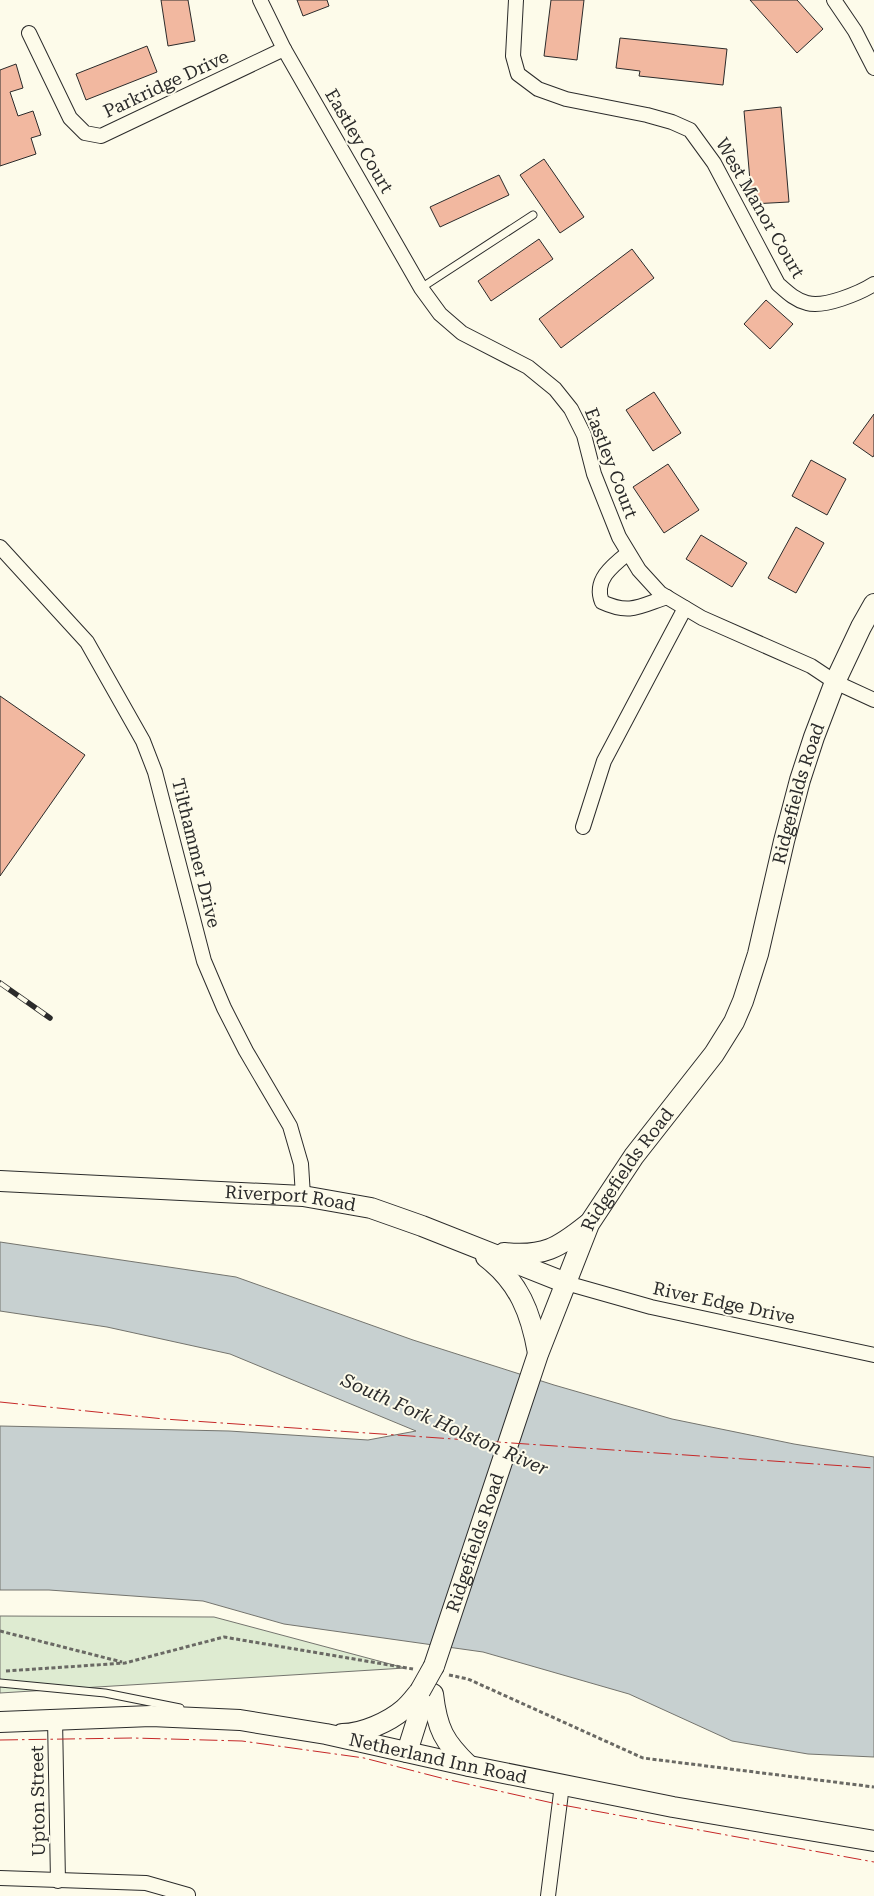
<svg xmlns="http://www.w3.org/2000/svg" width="874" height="1896" viewBox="0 0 874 1896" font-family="'Roboto Serif',serif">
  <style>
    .green { fill: #deebd1; stroke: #74746e }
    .water { fill: #c7d0d0; stroke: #74746e }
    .building { fill: #f2b8a0; stroke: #2b2b2b }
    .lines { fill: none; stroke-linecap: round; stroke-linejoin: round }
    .lane-casing { stroke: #2b2b2b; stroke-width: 9 }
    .street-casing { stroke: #2b2b2b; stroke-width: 16 }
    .secondary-casing { stroke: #2b2b2b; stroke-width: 22 }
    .path { stroke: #6a6964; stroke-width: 3; stroke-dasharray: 4 2.5; stroke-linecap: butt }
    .lane { stroke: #fdfbea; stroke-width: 7 }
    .street { stroke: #fdfbea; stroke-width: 14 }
    .secondary { stroke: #fdfbea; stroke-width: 20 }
    .rail-casing { stroke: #2b2b2b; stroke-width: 5.5 }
    .rail { stroke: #fdfbea; stroke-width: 4; stroke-dasharray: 11; stroke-linecap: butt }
    .secondary-bridge-casing { stroke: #2b2b2b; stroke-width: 22; stroke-linecap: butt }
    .secondary-bridge { stroke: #fdfbea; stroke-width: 20 }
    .power { stroke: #c62828; stroke-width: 1; stroke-dasharray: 18 4 2.5 4; stroke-linecap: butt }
    .labels { text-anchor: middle; stroke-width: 4; stroke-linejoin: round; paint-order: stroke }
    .street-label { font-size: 18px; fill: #2b2b2b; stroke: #fdfbea }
    .water-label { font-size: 19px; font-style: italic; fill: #2b2b2b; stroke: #fdfbea }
  </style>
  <rect width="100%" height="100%" fill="#fdfbea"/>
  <!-- green -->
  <polygon class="green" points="0,1616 214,1617 405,1668 0,1693"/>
  <!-- water -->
  <polygon class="water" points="0,1242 236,1277 413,1340 554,1385 672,1419 794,1444 874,1457 874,1757 808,1754 732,1741 629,1694 483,1652 284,1624 203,1601 49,1590 0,1590 0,1426 229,1431 368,1440 416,1431 230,1354 107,1327 0,1311"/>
  <!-- building -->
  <g class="building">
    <polygon points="161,0 188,0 195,41 168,46"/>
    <polygon points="297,0 327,0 329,6 303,16"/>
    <polygon points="551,0 584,0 577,60 544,56"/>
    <polygon points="750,0 797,0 823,29 797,53"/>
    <polygon points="620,38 727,49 723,85 639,76 640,71 616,68"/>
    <polygon points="147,46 157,72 86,100 76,74"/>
    <polygon points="16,64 23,88 10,92 18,116 33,111 41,135 31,138 36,154 0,166 0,70"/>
    <polygon points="781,107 789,202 752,204 744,111"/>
    <polygon points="544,159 584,217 560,233 520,175"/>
    <polygon points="499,175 509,195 440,227 430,207"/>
    <polygon points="539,239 553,259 491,301 478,281"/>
    <polygon points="632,249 654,278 561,348 539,319"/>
    <polygon points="766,300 793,324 770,349 744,324"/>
    <polygon points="654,392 681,433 653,451 626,410"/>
    <polygon points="874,414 874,455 873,457 853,443"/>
    <polygon points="811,460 846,479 827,515 792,496"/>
    <polygon points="668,464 699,510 664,533 633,487"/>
    <polygon points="796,527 824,543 796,593 768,578"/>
    <polygon points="701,535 747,563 732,587 686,559"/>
    <polygon points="0,696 85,755 0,876"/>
  </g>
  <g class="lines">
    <defs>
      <g id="lane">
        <polyline points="421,288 533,215"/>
        <polyline points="0,1683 105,1693 180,1708"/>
      </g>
      <g id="street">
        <polyline points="260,0 284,49 421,288 440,314 462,333 528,367 555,389 571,409 584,435 594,474 619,537 639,570 660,593 702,618 811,666 835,682 874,700"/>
        <path d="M516,0L513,56L518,74L538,89L566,99L647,115L672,122L690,130L714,163L778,284C787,292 795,300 807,303C824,308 860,293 874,284"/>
        <polyline points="834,0 855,31 874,68"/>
        <polyline points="29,33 70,118 85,133 101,136 284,49"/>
        <polyline points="0,547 87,642 143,741 155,772 204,961 224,1008 246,1051 290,1126 301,1164 303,1196"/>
        <path d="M628,553C613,565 593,580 602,602C630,615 640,606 667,597"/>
        <polyline points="583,827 604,761 685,608"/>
        <polyline points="566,1283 651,1307 874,1355"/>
        <polyline points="55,1719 58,1881"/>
        <polyline points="0,1878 146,1883 188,1895"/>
        <polyline points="548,1896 562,1785"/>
      </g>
      <g id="secondary">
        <path id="s1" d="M0,1181L303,1196L371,1208L422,1226L566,1283"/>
        <path d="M504,1253C544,1257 558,1248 588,1224"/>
        <path d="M486,1257C519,1282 531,1313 538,1353"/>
        <path id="s2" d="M434,1666L538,1354L589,1224L634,1156L714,1054L734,1022L743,1001L758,954L784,841L800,780L814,737L835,682L861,627L874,604"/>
        <path d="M433,1694C437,1729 444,1742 469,1766"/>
        <path id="s3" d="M0,1722L151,1716L240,1720L326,1734L469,1766L673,1807L874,1841"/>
        <path d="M342,1734C362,1734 389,1722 404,1709C410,1704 415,1697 420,1691"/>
        <polyline points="407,1752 426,1692"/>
      </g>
    </defs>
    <!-- lane casing -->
    <use href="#lane" class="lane-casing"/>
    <!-- street casing -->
    <use href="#street" class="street-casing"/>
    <!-- secondary casing -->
    <use href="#secondary" class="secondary-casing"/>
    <!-- path -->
    <g class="path">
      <polyline points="0,1631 122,1662"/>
      <polyline points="6,1671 125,1663 224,1637 413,1669"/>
      <polyline points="449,1675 468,1679 643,1758 874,1787"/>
    </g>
    <!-- lane -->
    <use href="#lane" class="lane"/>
    <!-- street -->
    <use href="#street" class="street"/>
    <!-- secondary -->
    <use href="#secondary" class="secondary"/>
    <defs>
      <polyline id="rail" points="0,983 50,1018"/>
    </defs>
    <!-- rail casing -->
    <use href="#rail" class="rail-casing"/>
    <!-- rail -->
    <use href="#rail" class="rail"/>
    <defs>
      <polyline id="secondary-bridge" points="420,1691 434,1666"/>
    </defs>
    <!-- secondary-bridge casing -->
    <use href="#secondary-bridge" class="secondary-bridge-casing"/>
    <!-- secondary-bridge -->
    <use href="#secondary-bridge" class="secondary-bridge"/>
    <!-- power -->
    <g class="power">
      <polyline points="0,1402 164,1419 874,1468"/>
      <polyline points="0,1740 133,1738 242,1741 364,1758 445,1779 557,1804 874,1862"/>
    </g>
  </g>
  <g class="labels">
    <!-- street labels -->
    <g class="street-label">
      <text transform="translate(166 84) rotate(-25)" y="6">Parkridge Drive</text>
      <text transform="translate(359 141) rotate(60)" y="6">Eastley Court</text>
      <text transform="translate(760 208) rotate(60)" y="6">West Manor Court</text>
      <text transform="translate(611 463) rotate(69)" y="6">Eastley Court</text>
      <text dy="6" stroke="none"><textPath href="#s2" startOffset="955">Ridgefields Road</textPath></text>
      <text transform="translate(196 853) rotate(76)" y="6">Tilthammer Drive</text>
      <text dy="6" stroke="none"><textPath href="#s2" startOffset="535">Ridgefields Road</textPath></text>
      <text dy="6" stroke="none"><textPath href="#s1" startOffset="291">Riverport Road</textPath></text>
      <text transform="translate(724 1303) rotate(12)" y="6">River Edge Drive</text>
      <text dy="6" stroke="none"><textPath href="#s2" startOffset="130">Ridgefields Road</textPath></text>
      <text dy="6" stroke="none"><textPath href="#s3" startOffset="442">Netherland Inn Road</textPath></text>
      <text transform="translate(38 1801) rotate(-91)" y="6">Upton Street</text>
    </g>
    <!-- water labels -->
    <g class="water-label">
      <text transform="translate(445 1424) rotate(24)" y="7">South Fork Holston River</text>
    </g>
  </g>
</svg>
